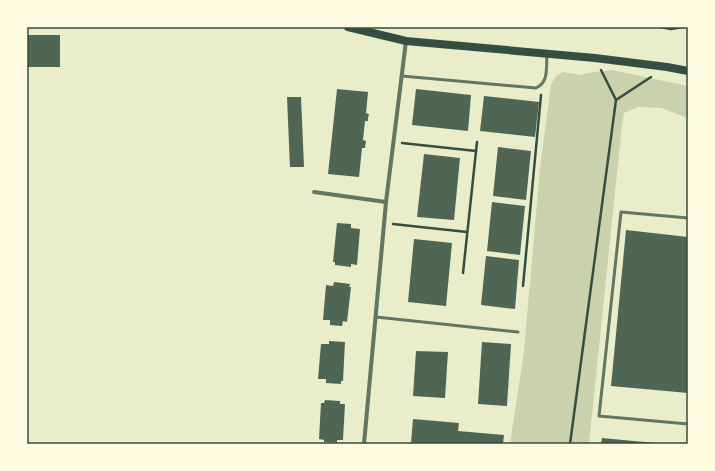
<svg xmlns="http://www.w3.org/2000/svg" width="715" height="471" viewBox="0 0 715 471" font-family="'Nunito Sans',sans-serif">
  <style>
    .green { fill: #cad2ad }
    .building { fill: #4f6655 }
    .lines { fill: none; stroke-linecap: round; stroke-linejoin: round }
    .path { stroke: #344e41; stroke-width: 2.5 }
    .service { stroke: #617663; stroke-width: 3 }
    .minor { stroke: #617663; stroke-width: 4 }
    .secondary { stroke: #344e41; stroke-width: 8 }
    .neatline { fill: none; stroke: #344e41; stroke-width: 1.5 }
  </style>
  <rect width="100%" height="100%" fill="#e9edc9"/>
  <!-- green -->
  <polygon class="green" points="612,70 688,86 688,118 661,108 638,107 624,113 622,125 589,444 510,444 524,351 540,168 551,85 556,76 563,72 580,75 588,73"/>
  <!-- building -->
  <g class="building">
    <rect x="27" y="35" width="33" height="32"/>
    <polygon points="337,89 368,92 366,113 369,114 368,118 368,121 365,121 363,140 366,141 365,148 362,148 359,177 328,174"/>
    <polygon points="416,89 471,95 468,131 412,125"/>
    <polygon points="484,96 539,102 535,137 480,131"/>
    <polygon points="287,97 301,97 304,167 290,167"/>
    <polygon points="498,147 531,151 526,200 493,196"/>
    <polygon points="424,154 460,158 454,220 417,217"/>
    <polygon points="492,202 525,206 520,255 487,251"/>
    <polygon points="337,223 351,224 351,228 360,229 357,265 351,264 351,267 335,265 335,262 333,262"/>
    <polygon points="626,230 688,237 688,393 611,386"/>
    <polygon points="414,239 452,243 446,306 408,302"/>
    <polygon points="486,256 519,260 515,309 481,305"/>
    <polygon points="334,282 350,284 349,287 351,287 347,322 343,321 342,326 330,325 330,320 323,320 326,285 333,286"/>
    <polygon points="329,341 345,342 343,381 341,381 341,384 326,383 326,379 318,379 321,344 329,344"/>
    <polygon points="482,342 511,344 507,406 478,404"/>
    <polygon points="416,351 448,352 445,398 413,396"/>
    <polygon points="325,400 340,401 340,404 345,404 343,440 337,440 337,443 324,442 324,440 319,439 321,403 324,403"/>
    <polygon points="413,419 459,423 458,431 504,435 503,444 411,444"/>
    <polygon points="602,438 655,443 655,444 601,444"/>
  </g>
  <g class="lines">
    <!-- path -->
    <g class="path">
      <polyline points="660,27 671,29 683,27"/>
      <polyline points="601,70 616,100"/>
      <polyline points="402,143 476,151"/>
      <polyline points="393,224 467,232"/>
      <polyline points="463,273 477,142"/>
      <polyline points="523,286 541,95"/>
      <polyline points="570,444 616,100 651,77"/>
    </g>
    <!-- service -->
    <g class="service">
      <path d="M402,76L536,88C549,82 546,68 547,54"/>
      <polyline points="688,218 621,212 599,416 688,424"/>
      <polyline points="376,317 518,332"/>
    </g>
    <!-- minor -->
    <g class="minor">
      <polyline points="314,192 386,202"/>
      <polyline points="364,444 386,202 406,41"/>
    </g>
    <!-- secondary -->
    <polyline class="secondary" points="348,27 406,41 595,58 667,67 688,71"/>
  </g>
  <!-- border -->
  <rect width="715" height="471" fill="none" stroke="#fefae0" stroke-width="56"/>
  <rect x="28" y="28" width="659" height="415" class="neatline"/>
</svg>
